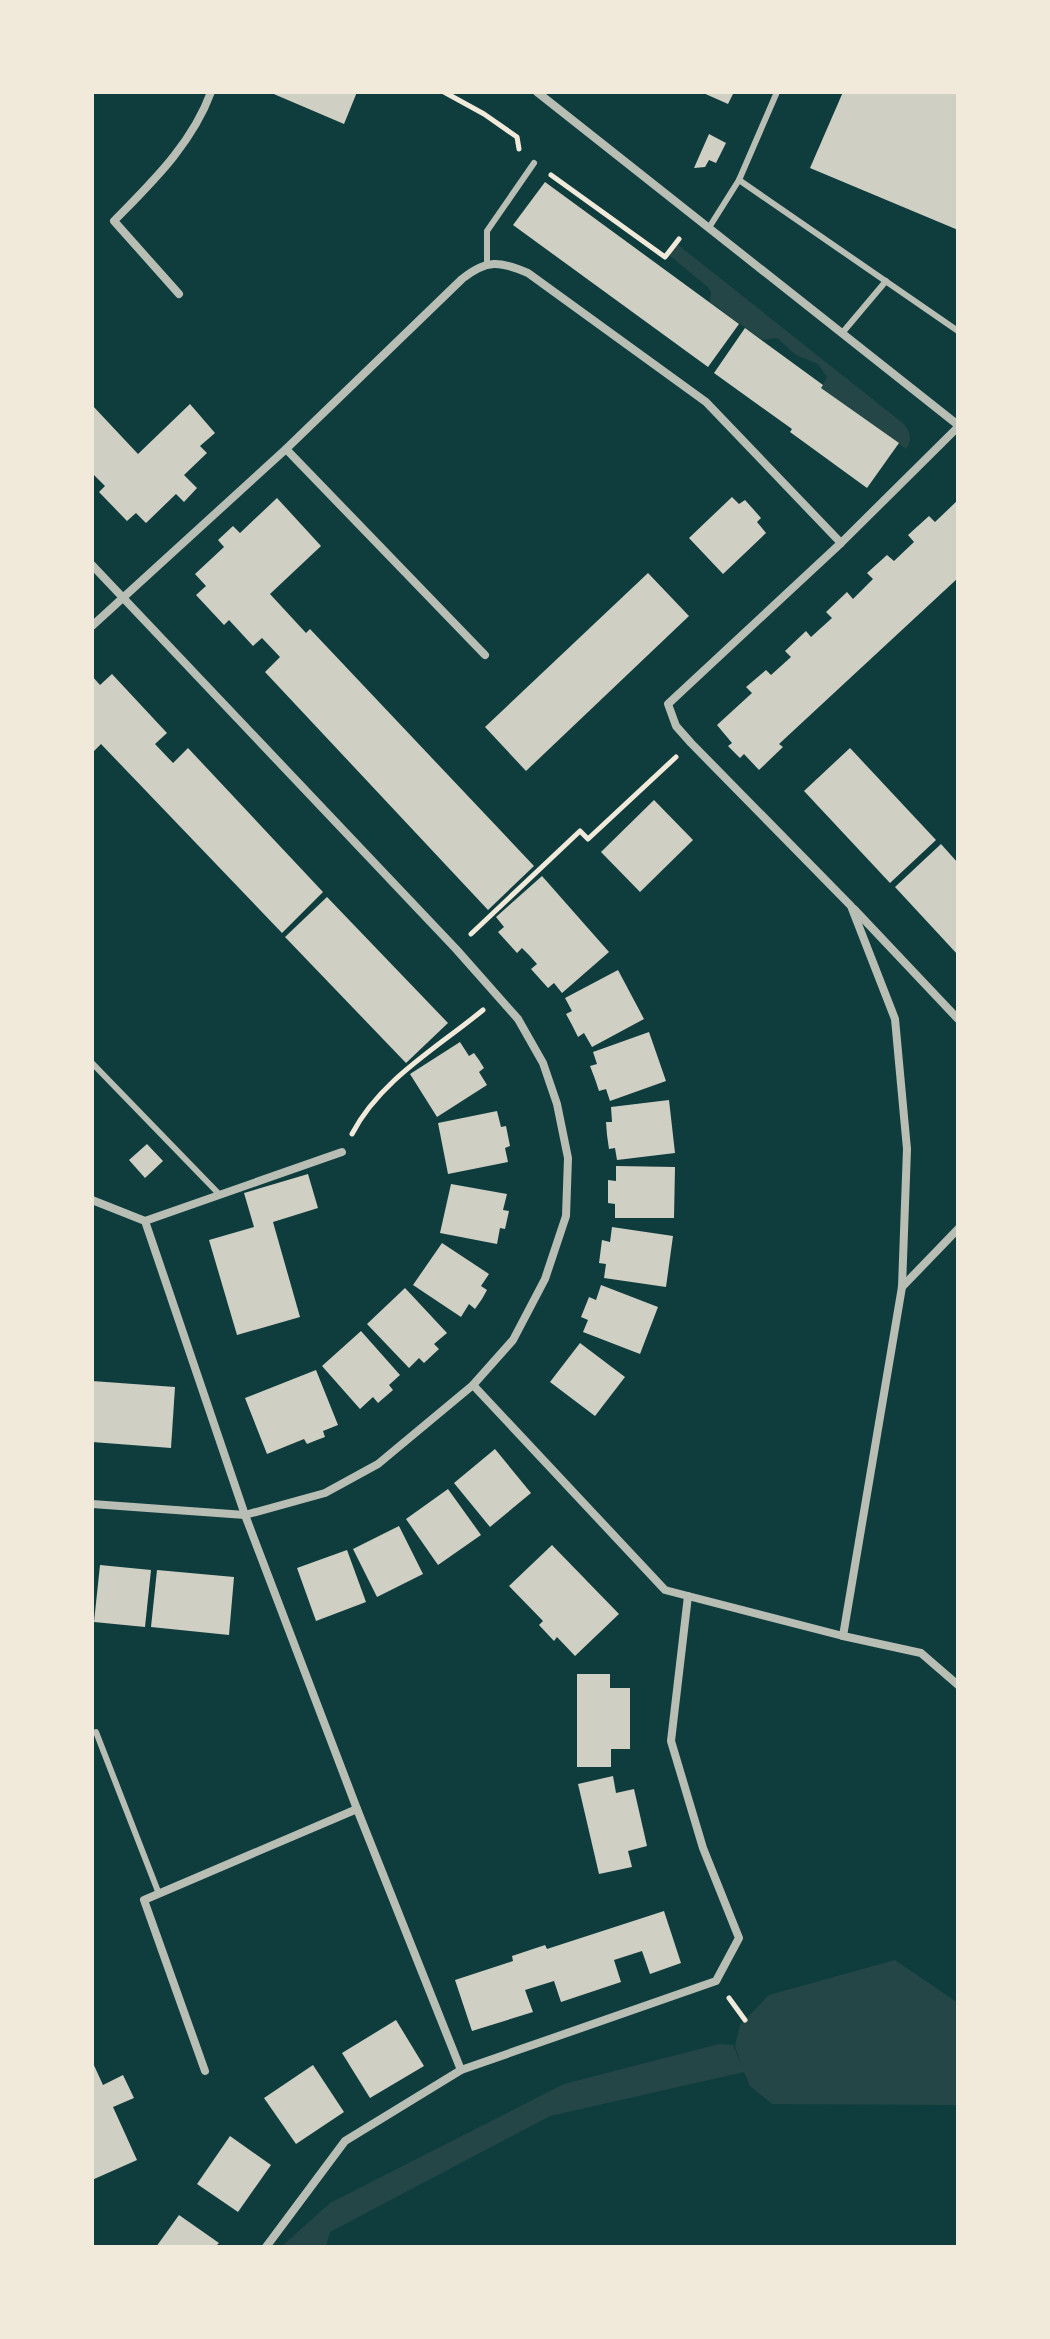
<svg xmlns="http://www.w3.org/2000/svg" width="1050" height="2339" viewBox="0 0 1050 2339" font-family="'Noto Serif',serif">
  <style>
    .green { fill: #244646 }
    .building { fill: #cfcfc3 }
    .lines { fill: none; stroke-linecap: round; stroke-linejoin: round }
    .path { stroke: #f1e9da; stroke-width: 5 }
    .service { stroke: #b8beb3; stroke-width: 6 }
    .minor { stroke: #b8beb3; stroke-width: 8 }
  </style>
  <rect width="100%" height="100%" fill="#0f3d3e"/>
  <!-- green -->
  <g class="green">
    <path d="M677,244L904,424C911,432 912,441 906,449L821,388L827,377L818,364L796,355L777,338L762,340L710,302L711,293L709,288L669,255Z"/>
    <polygon points="895,1960 958,2003 958,2105 772,2104 750,2086 744,2072 550,2116 330,2232 326,2247 281,2247 330,2203 564,2084 719,2044 733,2045 742,2066 735,2046 740,2025 769,1995"/>
  </g>
  <!-- building -->
  <g class="building">
    <polygon points="269,92 357,92 344,124"/>
    <polygon points="701,92 734,92 728,104"/>
    <polygon points="843,92 958,92 958,230 810,168"/>
    <polygon points="709,134 726,143 716,163 709,160 705,167 694,168"/>
    <polygon points="545,182 739,324 708,367 513,225"/>
    <polygon points="745,328 823,385 821,388 899,443 867,488 790,432 792,429 714,373"/>
    <polygon points="190,404 215,433 200,446 207,453 184,475 197,488 184,502 176,494 146,523 136,513 127,521 99,492 105,486 92,473 92,405 138,454"/>
    <polygon points="732,497 739,504 745,500 754,510 761,518 757,522 766,533 723,574 689,538"/>
    <polygon points="277,498 321,546 270,594 306,633 310,629 534,866 488,910 265,672 280,657 262,638 253,646 229,620 224,625 196,595 206,586 195,574 224,547 218,540 233,526 240,533"/>
    <polygon points="958,500 958,578 779,744 783,747 759,770 744,754 740,758 728,746 732,743 717,725 752,693 746,687 766,670 771,675 791,657 785,651 806,631 811,637 832,618 826,612 847,592 853,599 873,579 867,573 887,555 894,561 914,542 908,535 929,516 935,522"/>
    <polygon points="648,573 689,616 526,771 485,727"/>
    <polygon points="112,674 167,733 155,744 173,763 188,748 323,892 282,933 101,744 92,753 92,676 100,685"/>
    <polygon points="850,748 936,840 890,883 804,791"/>
    <polygon points="654,800 693,840 640,892 601,852"/>
    <polygon points="941,844 958,863 958,955 895,887"/>
    <polygon points="542,876 609,952 562,993 554,983 548,988 531,969 537,964 529,955 522,948 517,953 498,932 504,927 496,917"/>
    <polygon points="327,897 448,1023 406,1063 285,937"/>
    <polygon points="618,970 644,1019 592,1047 584,1033 578,1037 572,1025 566,1014 572,1011 565,998"/>
    <polygon points="649,1032 666,1081 610,1101 606,1089 599,1091 595,1079 590,1066 597,1064 593,1052"/>
    <polygon points="460,1042 469,1056 474,1053 479,1060 484,1068 479,1072 487,1085 437,1117 410,1074"/>
    <polygon points="669,1100 675,1153 617,1160 615,1148 609,1149 607,1135 606,1122 612,1122 611,1107"/>
    <polygon points="497,1111 501,1127 506,1126 510,1146 505,1148 508,1162 448,1174 438,1123"/>
    <polygon points="147,1144 163,1161 145,1178 129,1160"/>
    <polygon points="616,1166 675,1167 674,1218 615,1218 615,1204 608,1203 608,1180 616,1181"/>
    <polygon points="308,1174 318,1208 273,1222 300,1317 237,1335 209,1240 254,1227 244,1193"/>
    <polygon points="451,1184 507,1194 503,1210 509,1211 505,1229 500,1228 497,1244 440,1233"/>
    <polygon points="612,1227 673,1236 666,1287 604,1278 606,1264 599,1263 602,1240 610,1242"/>
    <polygon points="442,1243 489,1274 481,1286 487,1290 482,1299 475,1309 469,1304 461,1317 413,1285"/>
    <polygon points="601,1285 658,1307 640,1354 583,1332 588,1320 581,1317 589,1297 596,1300"/>
    <polygon points="405,1288 447,1333 434,1344 439,1349 424,1363 419,1358 409,1368 367,1324"/>
    <polygon points="361,1331 400,1375 389,1385 393,1390 378,1403 373,1397 360,1409 322,1366"/>
    <polygon points="580,1343 625,1377 595,1416 550,1382"/>
    <polygon points="316,1370 338,1425 323,1431 325,1437 317,1440 307,1444 304,1439 267,1454 245,1398"/>
    <polygon points="92,1381 175,1387 171,1448 92,1442"/>
    <polygon points="495,1449 531,1493 490,1527 454,1483"/>
    <polygon points="448,1489 481,1535 438,1565 406,1519"/>
    <polygon points="399,1526 423,1574 377,1597 353,1549"/>
    <polygon points="552,1545 619,1614 575,1656 557,1637 554,1641 539,1625 543,1621 509,1586"/>
    <polygon points="347,1550 366,1602 316,1621 297,1568"/>
    <polygon points="100,1565 151,1570 145,1627 94,1622"/>
    <polygon points="157,1570 234,1577 229,1635 151,1627"/>
    <polygon points="577,1674 610,1674 610,1688 630,1688 630,1749 611,1749 611,1767 577,1767"/>
    <polygon points="613,1776 616,1793 634,1789 647,1846 628,1851 632,1867 599,1874 578,1784"/>
    <polygon points="664,1911 681,1963 650,1974 642,1951 614,1960 621,1982 561,2002 554,1981 525,1990 533,2012 472,2031 455,1980 513,1961 512,1956 545,1945 547,1949"/>
    <polygon points="396,2020 424,2066 370,2098 342,2053"/>
    <polygon points="92,2061 103,2085 123,2075 134,2098 113,2107 137,2160 92,2180"/>
    <polygon points="313,2065 344,2112 296,2144 264,2098"/>
    <polygon points="230,2136 271,2165 238,2212 197,2184"/>
    <polygon points="179,2215 219,2243 215,2247 156,2247"/>
  </g>
  <g class="lines">
    <!-- path -->
    <g class="path">
      <polyline points="444,92 484,114 517,137 519,149"/>
      <polyline points="551,175 665,257 679,239"/>
      <polyline points="471,934 580,831 588,839 676,757"/>
      <path d="M352,1134C380,1080 437,1048 483,1010"/>
      <polyline points="729,1998 745,2020"/>
    </g>
    <!-- service -->
    <g class="service">
      <polyline points="739,180 958,331"/>
      <polyline points="710,226 739,180 777,92"/>
      <polyline points="487,264 487,231 534,163"/>
      <polyline points="843,332 886,281"/>
      <polyline points="92,1063 220,1195"/>
      <polyline points="96,1732 159,1894"/>
    </g>
    <!-- minor -->
    <g class="minor">
      <polyline points="537,92 958,425"/>
      <path d="M179,294L114,221C152,182 192,144 211,92"/>
      <polyline points="286,449 485,655"/>
      <polyline points="92,565 456,949 518,1019 543,1063 557,1104 568,1158 566,1216 545,1279 513,1340 473,1385 378,1464 325,1493 245,1515 92,1504"/>
      <path d="M92,626L286,449L462,279C487,259 500,261 528,273L706,402L841,543"/>
      <polyline points="854,909 958,1019"/>
      <polyline points="92,1200 145,1221 245,1515 357,1809 461,2070"/>
      <polyline points="145,1221 342,1152"/>
      <polyline points="902,1287 958,1229"/>
      <polyline points="688,1596 843,1636 902,1287 907,1149 895,1019 851,906 691,743 676,726 668,704 841,543 958,427"/>
      <polyline points="843,1636 921,1653 958,1685"/>
      <polyline points="205,2071 144,1900 357,1809"/>
      <polyline points="266,2247 345,2141 461,2070 716,1981 739,1938 703,1848 671,1741 688,1596 665,1590 473,1385"/>
    </g>
  </g>
  <!-- border -->
  <rect width="1050" height="2339" fill="none" stroke="#f1e9da" stroke-width="188"/>
</svg>
